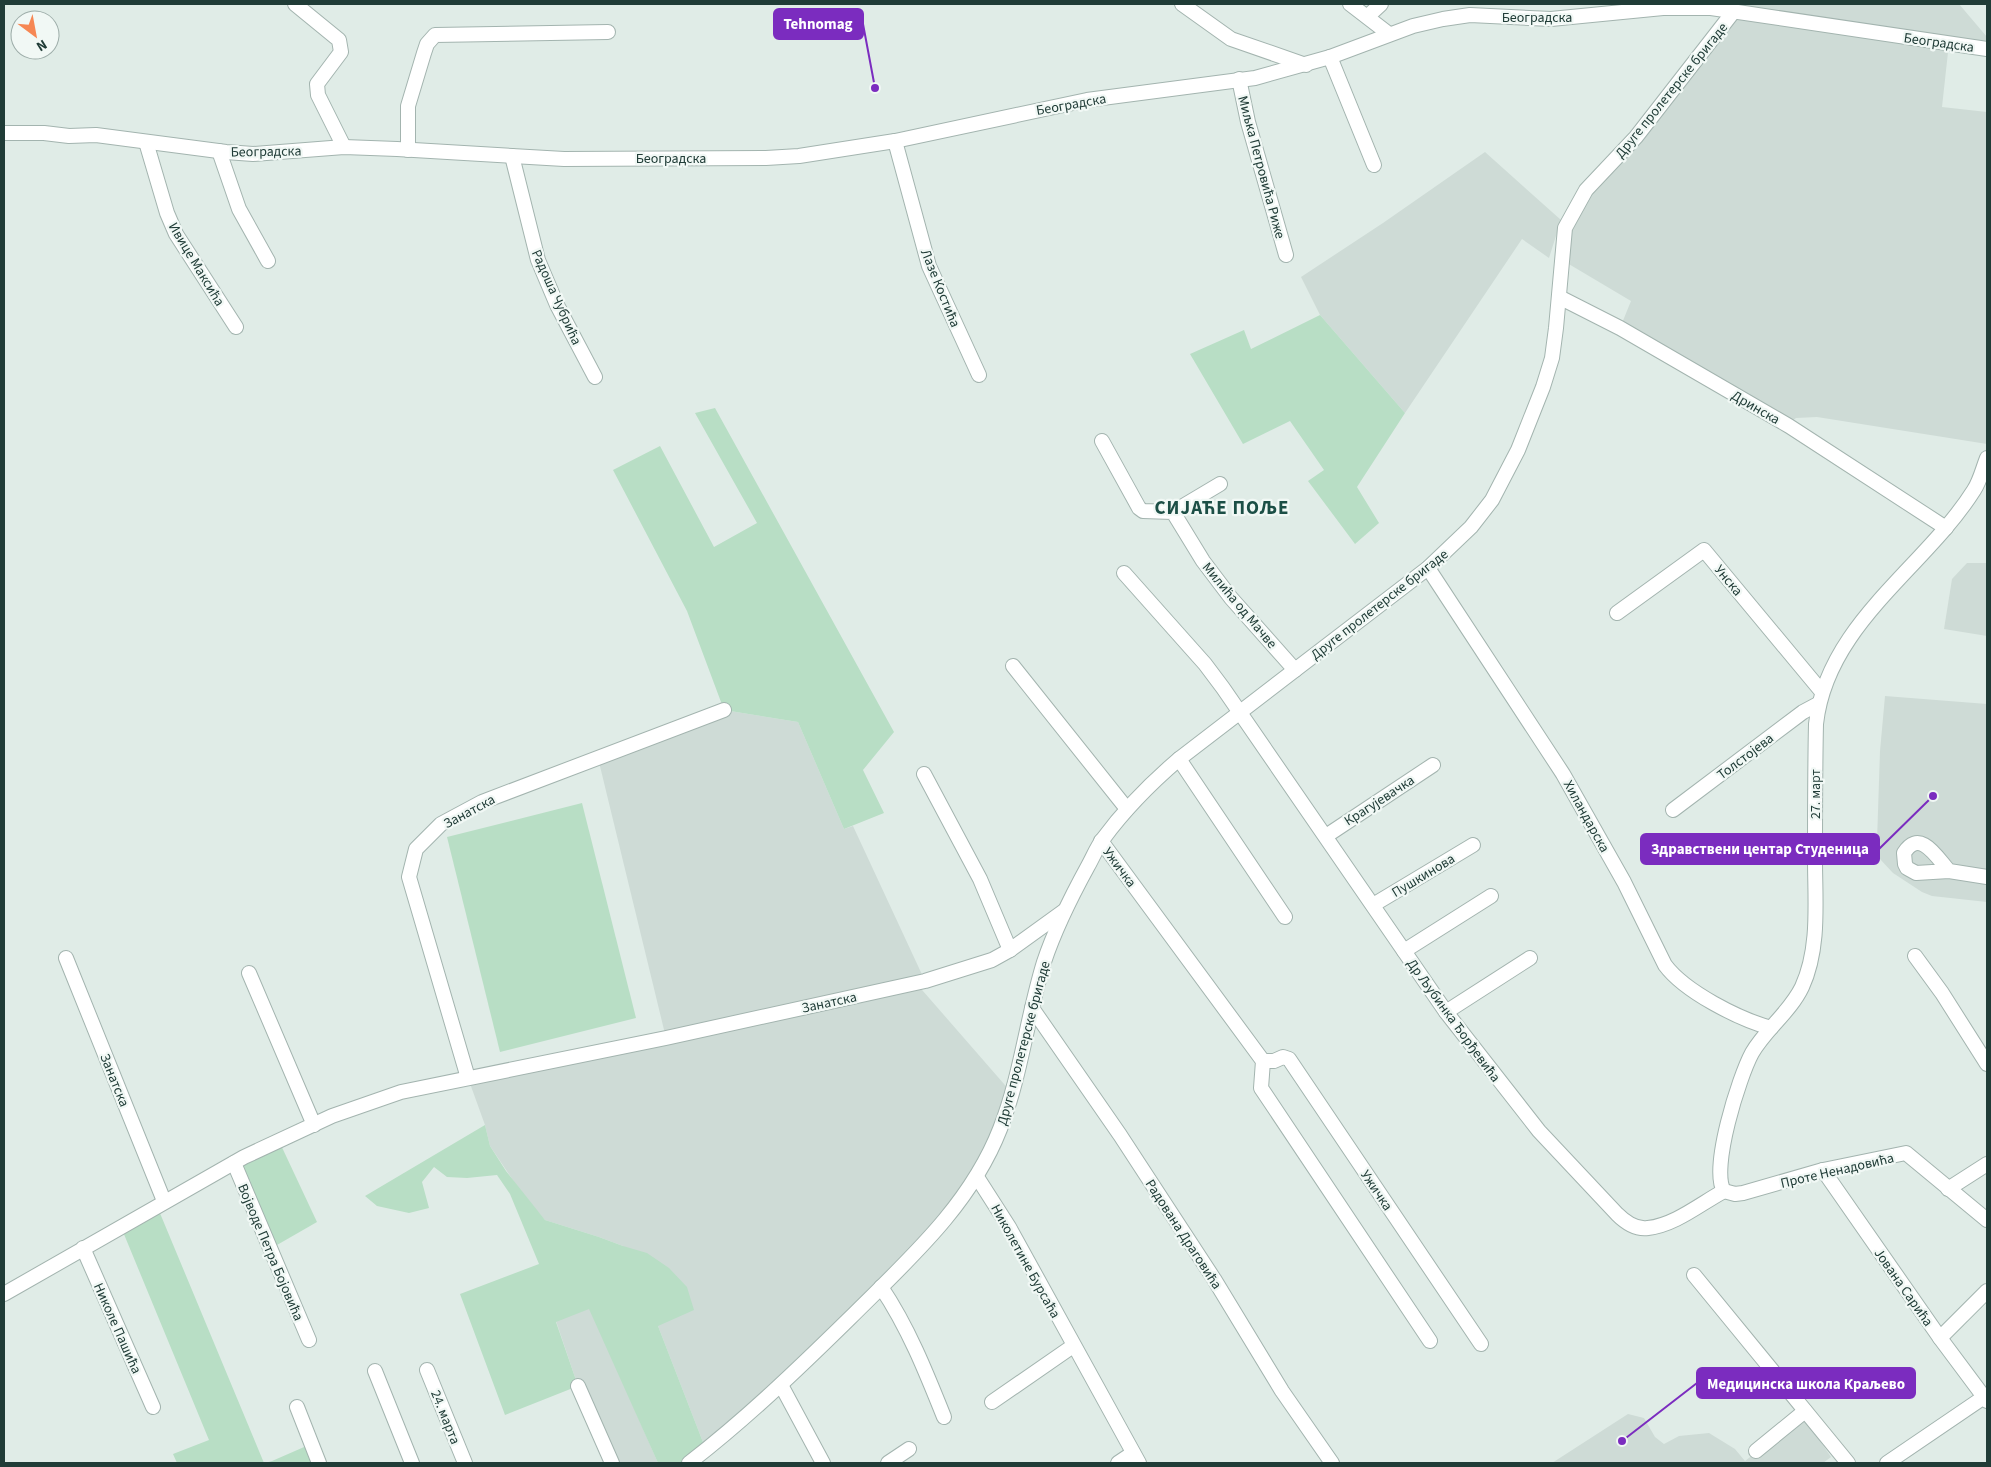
<svg xmlns="http://www.w3.org/2000/svg" width="1991" height="1467" viewBox="0 0 1991 1467" font-family="'Source Sans 3',sans-serif">
  <style>
    .built { fill: #cedbd6 }
    .green { fill: #b8dec5 }
    .lines { fill: none; stroke-linecap: round; stroke-linejoin: round }
    .minor-casing { stroke: #a3b4af; stroke-width: 16 }
    .minor { stroke: #fff; stroke-width: 14 }
    .labels { text-anchor: middle; stroke-width: 4.5; stroke-linejoin: round; paint-order: stroke }
    .street-label { font-size: 14px; fill: #203c37; stroke: #f1f8f5 }
    .district-label { font-size: 19px; font-weight: bold; letter-spacing: 1px; fill: #1c4f46; stroke: #f1f8f5 }
    .leader { fill: none; stroke: #7b2cbf; stroke-width: 2 }
    .callout-dot { fill: #7b2cbf; stroke: #f1f8f5; stroke-width: 2 }
    .callout { fill: #7b2cbf; stroke: #7b2cbf; stroke-width: 2 }
    .callout-label { font-size: 15px; text-anchor: middle; font-weight: bold; fill: #fff }
  </style>
  <rect width="100%" height="100%" fill="#e0ece7"/>
  <!-- built -->
  <g class="built">
    <polygon points="1738,4 1959,4 1987,37 1987,49 1949,43 1942,107 1987,112 1987,444 1817,417 1796,418 1792,421 1620,328 1631,301 1562,260 1565,228 1586,190 1734,12"/>
    <polygon points="1485,152 1561,220 1549,258 1522,239 1405,413 1320,315 1301,277 1383,223"/>
    <polygon points="1967,563 1987,563 1987,636 1944,629 1952,579"/>
    <polygon points="1885,696 1987,704 1987,902 1932,896 1922,892 1893,873 1880,859 1877,841 1880,751"/>
    <polygon points="724,710 798,722 844,829 853,826 925,981 916,983 1011,1092 1000,1129 945,1220 706,1450 658,1326 623,1246 599,1237 545,1220 523,1195 490,1146 485,1125 468,1078 666,1038 598,758"/>
    <polygon points="590,1308 599,1328 658,1463 612,1463 578,1386 556,1321"/>
    <polygon points="1628,1414 1644,1418 1655,1437 1664,1444 1679,1436 1709,1433 1735,1449 1745,1461 1803,1416 1831,1457 1823,1463 1552,1463"/>
  </g>
  <!-- green -->
  <g class="green">
    <polygon points="1320,315 1405,413 1357,487 1379,523 1355,544 1308,481 1324,470 1290,421 1243,444 1190,354 1244,330 1251,349"/>
    <polygon points="715,408 894,732 863,770 884,813 844,829 798,722 724,710 687,611 613,470 660,446 714,547 757,523 695,413"/>
    <polygon points="582,803 636,1018 500,1052 447,837"/>
    <polygon points="485,1125 490,1146 506,1171 545,1220 599,1237 623,1246 647,1253 669,1268 687,1287 694,1310 658,1326 706,1450 689,1463 658,1463 589,1309 556,1322 578,1386 505,1415 460,1294 539,1264 510,1194 497,1175 467,1178 447,1177 434,1167 422,1182 429,1208 409,1213 377,1206 365,1196"/>
    <polygon points="279,1141 317,1222 270,1249 234,1163"/>
    <polygon points="157,1206 264,1463 177,1463 173,1454 209,1440 121,1227"/>
    <polygon points="311,1444 319,1463 265,1463 272,1461"/>
  </g>
  <g class="lines">
    <defs>
      <g id="minor">
        <polyline points="295,4 339,40 341,52 317,84 318,95 344,147"/>
        <polyline points="1182,4 1231,39 1306,65"/>
        <polyline points="1350,4 1389,34"/>
        <polyline points="1368,16 1381,4"/>
        <polyline points="1330,57 1374,165"/>
        <polyline points="1239,79 1248,122 1286,255"/>
        <polyline points="4,133 44,133 69,136 96,135 226,152 253,154 344,147 397,149 564,159 766,158 799,156 895,141 1087,100 1255,78 1330,57 1413,26 1443,19 1470,15 1551,19 1663,8 1711,8 1987,49"/>
        <polyline points="895,141 929,266 979,375"/>
        <polyline points="146,142 167,213 176,234 236,327"/>
        <polyline points="408,150 408,106 424,53 427,44 435,35 608,32"/>
        <polyline points="219,151 239,209 268,261"/>
        <polyline points="512,156 538,260 557,305 595,377"/>
        <polyline points="1559,297 1620,328 1789,426 1946,528"/>
        <polyline points="1102,441 1139,508 1143,511 1173,512 1203,561 1231,598 1295,670"/>
        <polyline points="1173,512 1220,484"/>
        <path d="M1428,568L1563,774L1624,882L1665,965C1685,992 1739,1019 1771,1028"/>
        <path d="M1124,573L1205,664L1223,688L1446,1012L1539,1131L1617,1214C1625,1222 1635,1230 1648,1228C1675,1225 1700,1204 1724,1191"/>
        <polyline points="1617,613 1704,550 1822,692"/>
        <polyline points="1013,666 1127,809"/>
        <polyline points="1179,759 1285,917"/>
        <polyline points="924,774 980,879 1010,950"/>
        <polyline points="1673,810 1803,712 1818,704"/>
        <polyline points="1326,836 1433,765"/>
        <polyline points="1101,841 1263,1061 1261,1088 1430,1341"/>
        <path d="M1949,871C1938,859 1920,827 1904,853L1905,864L1907,868L1916,873L1949,871L1987,877"/>
        <polyline points="1373,905 1473,845"/>
        <polyline points="1404,951 1491,896"/>
        <polyline points="1915,956 1942,993 1987,1064"/>
        <polyline points="66,958 164,1201"/>
        <polyline points="249,973 314,1125"/>
        <polyline points="1032,1008 1120,1135 1214,1279 1282,1391 1332,1463"/>
        <polyline points="1446,1012 1530,958"/>
        <polyline points="1263,1061 1274,1061 1283,1057 1289,1059 1481,1344"/>
        <polyline points="468,1078 409,877 416,849 441,824 482,802 724,710"/>
        <polyline points="234,1163 309,1340"/>
        <polyline points="1823,1170 1940,1338 1987,1401"/>
        <polyline points="977,1177 1009,1227 1139,1463"/>
        <polyline points="1948,1189 1987,1164"/>
        <path d="M1724,1191C1710,1169 1739,1077 1752,1053C1766,1029 1790,1012 1802,987C1820,948 1815,901 1815,860C1815,814 1815,769 1816,724C1827,624 1925,568 1974,490C1980,481 1983,468 1987,458"/>
        <polyline points="1724,1191 1735,1194 1743,1193 1823,1170 1906,1153 1987,1220"/>
        <polyline points="83,1248 153,1407"/>
        <polyline points="1694,1275 1848,1463"/>
        <path d="M881,1287C908,1327 926,1372 944,1417"/>
        <polyline points="4,1294 244,1157 332,1116 401,1092 666,1038 925,981 992,960 1010,950 1064,911"/>
        <polyline points="1940,1338 1987,1291"/>
        <polyline points="427,1370 465,1463"/>
        <polyline points="375,1371 412,1463"/>
        <polyline points="781,1385 823,1463"/>
        <polyline points="578,1386 612,1463"/>
        <polyline points="992,1402 1073,1346"/>
        <polyline points="297,1407 319,1463"/>
        <polyline points="1756,1451 1805,1411"/>
        <path d="M689,1463C746,1419 798,1369 850,1318C907,1261 970,1206 1000,1129C1021,1076 1027,1017 1044,962C1055,929 1071,897 1088,866C1093,857 1097,847 1103,839C1125,809 1151,783 1179,759L1428,568L1471,527L1492,500L1518,450L1543,387L1552,358L1556,328L1565,228L1586,190L1636,137L1734,11"/>
        <polyline points="888,1463 909,1449"/>
        <polyline points="1118,1463 1133,1453"/>
        <polyline points="1887,1463 1987,1395"/>
      </g>
    </defs>
    <!-- minor casing -->
    <use href="#minor" class="minor-casing"/>
    <!-- minor -->
    <use href="#minor" class="minor"/>
  </g>
  <g class="labels">
    <!-- street labels -->
    <g class="street-label">
      <text x="1537" y="22">Београдска</text>
      <text transform="translate(1939 42) rotate(8)" y="5">Београдска</text>
      <text transform="translate(1671 90) rotate(-51)" y="5">Друге пролетерске бригаде</text>
      <text transform="translate(1071 104) rotate(-10)" y="5">Београдска</text>
      <text transform="translate(266 151) rotate(-1)" y="5">Београдска</text>
      <text x="671" y="163">Београдска</text>
      <text transform="translate(1262 167) rotate(75)" y="5">Миљка Петровића Риже</text>
      <text transform="translate(197 264) rotate(59)" y="5">Ивице Максића</text>
      <text transform="translate(941 288) rotate(68)" y="5">Лазе Костића</text>
      <text transform="translate(557 297) rotate(66)" y="5">Радоша Чубрића</text>
      <text transform="translate(1756 407) rotate(30)" y="5">Дринска</text>
      <text transform="translate(1729 580) rotate(50)" y="5">Унска</text>
      <text transform="translate(1379 604) rotate(-38)" y="5">Друге пролетерске бригаде</text>
      <text transform="translate(1240 605) rotate(50)" y="5">Милића од Мачве</text>
      <text transform="translate(1745 756) rotate(-37)" y="5">Толстојева</text>
      <text transform="translate(1815 794) rotate(-90)" y="5">27. март</text>
      <text transform="translate(1379 800) rotate(-33)" y="5">Крагујевачка</text>
      <text transform="translate(469 811) rotate(-28)" y="5">Занатска</text>
      <text transform="translate(1587 816) rotate(61)" y="5">Хиландарска</text>
      <text transform="translate(1120 867) rotate(54)" y="5">Ужичка</text>
      <text transform="translate(1423 875) rotate(-31)" y="5">Пушкинова</text>
      <text transform="translate(829 1002) rotate(-12)" y="5">Занатска</text>
      <text transform="translate(1454 1020) rotate(54)" y="5">Др Љубинка Ђорђевића</text>
      <text transform="translate(1023 1043) rotate(-75)" y="5">Друге пролетерске бригаде</text>
      <text transform="translate(115 1080) rotate(68)" y="5">Занатска</text>
      <text transform="translate(1837 1170) rotate(-13)" y="5">Проте Ненадовића</text>
      <text transform="translate(1377 1190) rotate(56)" y="5">Ужичка</text>
      <text transform="translate(1184 1234) rotate(57)" y="5">Радована Драговића</text>
      <text transform="translate(271 1252) rotate(67)" y="5">Војводе Петра Бојовића</text>
      <text transform="translate(1026 1261) rotate(61)" y="5">Николетине Бурсаћа</text>
      <text transform="translate(1904 1287) rotate(55)" y="5">Јована Сарића</text>
      <text transform="translate(118 1328) rotate(66)" y="5">Николе Пашића</text>
      <text transform="translate(446 1417) rotate(68)" y="5">24. марта</text>
    </g>
    <!-- district labels -->
    <g class="district-label">
      <text x="1222" y="514">СИЈАЋЕ ПОЉЕ</text>
    </g>
  </g>
  <!-- callouts -->
  <path class="leader" d="M875 88L863 24M1933 796L1879 849M1622 1441L1697 1383"/>
  <g class="callout-dot">
    <circle cx="875" cy="88" r="5"/>
    <circle cx="1933" cy="796" r="5"/>
    <circle cx="1622" cy="1441" r="5"/>
  </g>
  <g class="callout">
    <rect x="774" y="9" width="89" height="30" rx="5"/>
    <rect x="1641" y="834" width="238" height="30" rx="5"/>
    <rect x="1697" y="1368" width="218" height="30" rx="5"/>
  </g>
  <g class="callout-label">
    <text x="818" y="29">Tehnomag</text>
    <text x="1760" y="854">Здравствени центар Студеница</text>
    <text x="1806" y="1389">Медицинска школа Краљево</text>
  </g>
  <!-- border -->
  <rect width="1991" height="1467" fill="none" stroke="#203c37" stroke-width="10"/>
  <!-- north arrow -->
  <g transform="translate(35 35) rotate(148)"><circle r="24" fill="#f1f8f5" stroke="#9dada9"/>
  <path d="M0-4L9 19L0 12L-9 19Z" fill="#f68754"/>
  <text y="-8" font-size="14" font-weight="bold" text-anchor="middle" fill="#203c37">N</text>
  </g>
</svg>
